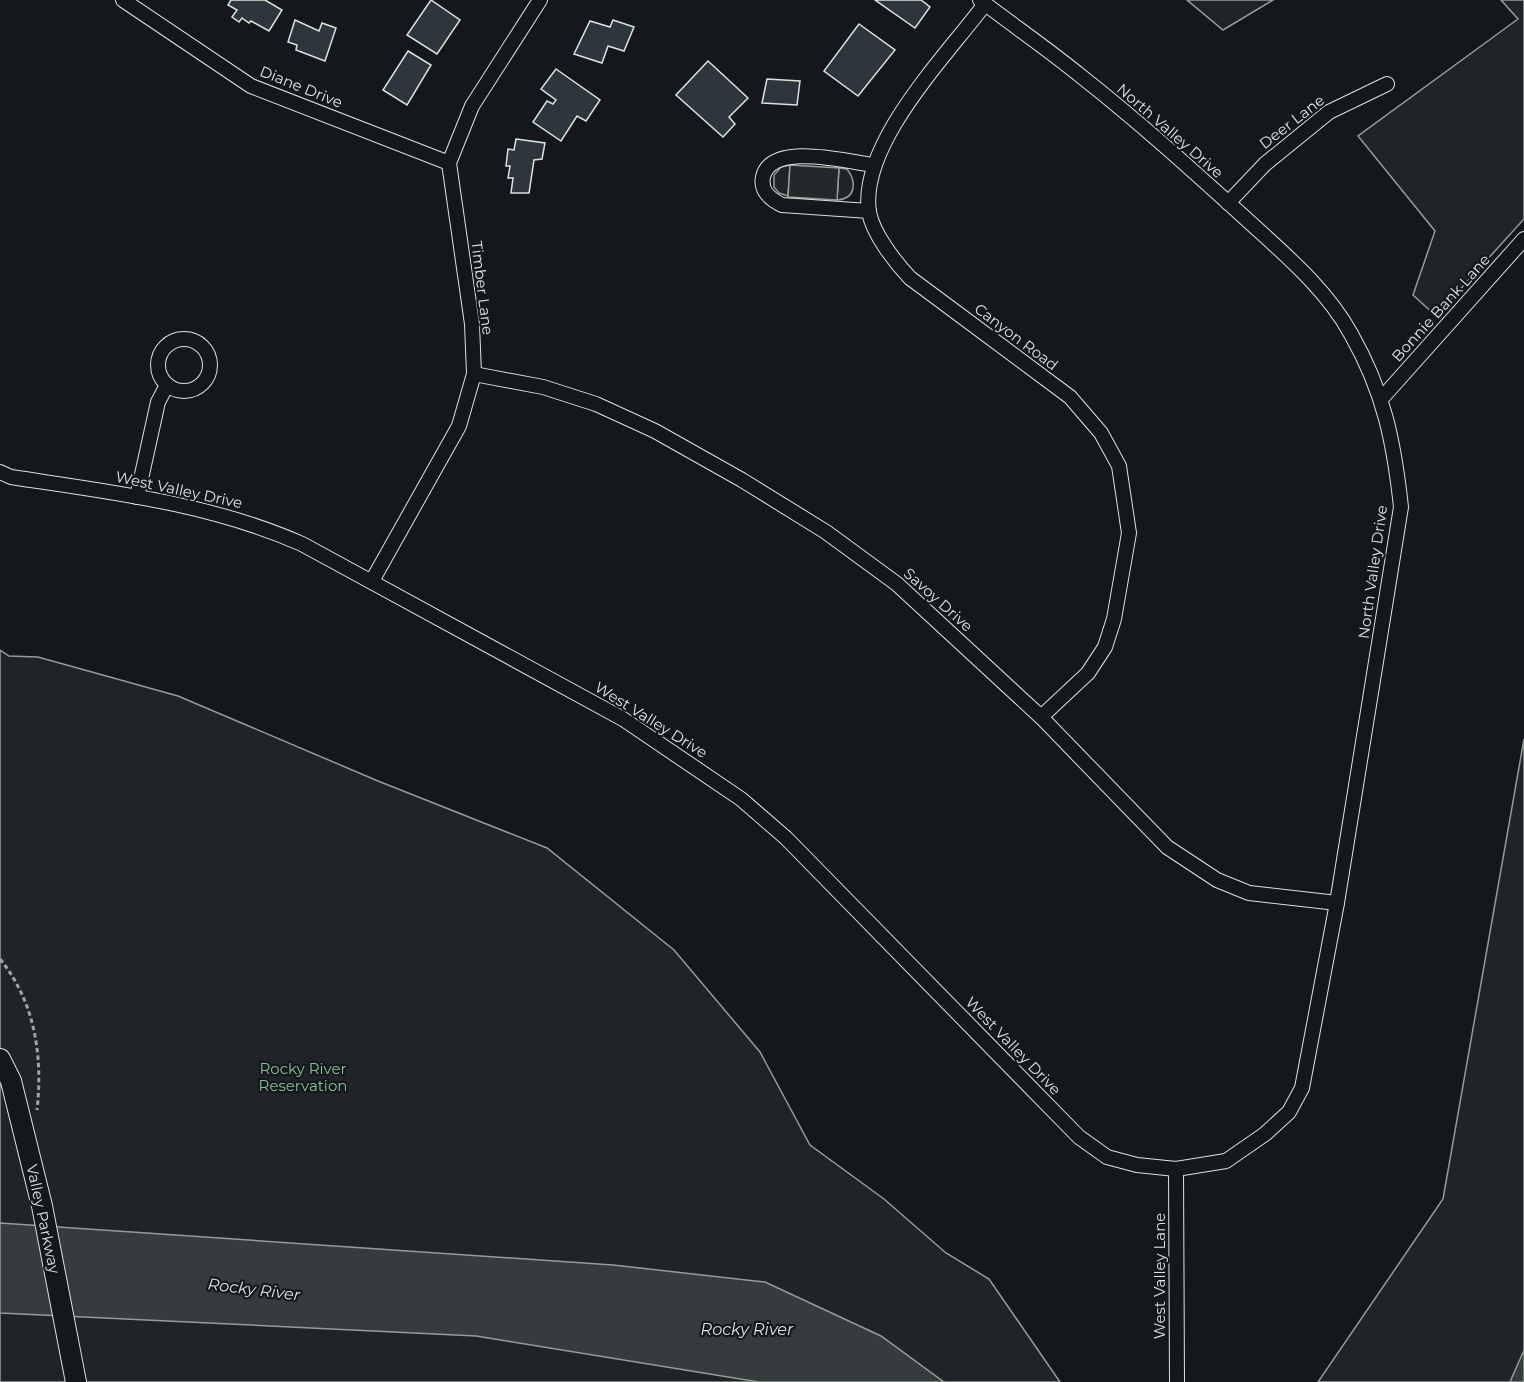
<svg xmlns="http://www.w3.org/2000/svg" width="1524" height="1382" viewBox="0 0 1524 1382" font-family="Montserrat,sans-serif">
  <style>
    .green { fill: #202428; stroke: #939e99; stroke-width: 1.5 }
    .parking { fill: #24282b; stroke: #939e99; stroke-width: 1.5 }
    .water { fill: #363b3e; stroke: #939e99; stroke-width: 1.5 }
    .building { fill: #2c363c; stroke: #d8e6dc; stroke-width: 1.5 }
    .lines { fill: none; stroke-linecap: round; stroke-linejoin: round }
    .street-casing { stroke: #d8e6dc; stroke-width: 16 }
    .secondary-casing { stroke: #d8e6dc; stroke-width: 22 }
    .path { stroke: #9da8a2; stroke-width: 3; stroke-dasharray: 4.5 3; stroke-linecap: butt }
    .street { stroke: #14181c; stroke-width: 14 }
    .secondary { stroke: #14181c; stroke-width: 20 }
    .labels { text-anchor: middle; stroke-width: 4.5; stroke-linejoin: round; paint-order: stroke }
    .street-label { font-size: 15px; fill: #d8e6dc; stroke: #14181c }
    .park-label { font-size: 15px; fill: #8ac095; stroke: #14181c }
    .water-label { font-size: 16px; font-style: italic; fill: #d8e6dc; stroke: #14181c }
  </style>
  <rect width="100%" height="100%" fill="#14181c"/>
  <!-- green -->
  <g class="green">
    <polygon points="1187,0 1273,0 1223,30"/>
    <polygon points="1501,0 1524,0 1524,219 1436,316 1413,295 1435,231 1358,136 1518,19"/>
    <polygon points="790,165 788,196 779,193 774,187 774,175 781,167"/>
    <path d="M839,168L847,169C857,182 856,199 837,200Z"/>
    <polygon points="0,650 9,656 38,657 178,696 378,781 547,848 674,950 760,1052 810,1145 884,1199 946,1253 989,1279 1060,1382 0,1382"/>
    <polygon points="1524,739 1524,1382 1318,1382 1443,1199"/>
  </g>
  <!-- parking -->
  <polygon class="parking" points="790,165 839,168 837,200 788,197"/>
  <!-- water -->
  <g class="water">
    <polygon points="0,1223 613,1265 765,1282 881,1336 944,1382 759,1382 476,1336 0,1313"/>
    <polygon points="1524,1350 1524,1382 1510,1382"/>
  </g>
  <!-- building -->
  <g class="building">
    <polygon points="231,0 265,0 282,10 269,31 251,21 249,23 242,18 239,22 232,17 237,10 228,5"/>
    <polygon points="431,0 460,20 437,54 407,35"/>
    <polygon points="875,0 921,0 930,7 915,28"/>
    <polygon points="295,20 319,31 322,23 336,28 325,61 296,50 297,45 288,42"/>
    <polygon points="613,20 634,27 624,51 608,46 602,63 574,54 590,21 610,27"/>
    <polygon points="859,24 895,50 858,96 824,71"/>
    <polygon points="408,51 431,65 407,105 383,90"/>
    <polygon points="708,61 748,98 729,117 735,124 723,137 676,95"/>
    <polygon points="556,69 600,100 586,121 577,116 561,141 533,122 547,101 553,104 556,100 541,89"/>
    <polygon points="767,79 800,81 797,105 762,103"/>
    <polygon points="516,139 545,143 542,159 534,160 529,193 511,193 513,178 508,178 510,166 506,166 508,149 514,150"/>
  </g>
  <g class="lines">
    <defs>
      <g id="street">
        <polyline points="123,0 251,86 449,163"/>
        <path d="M985,4C946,56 859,144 869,212C873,234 895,262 910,278L1070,397L1101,433L1119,466L1129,533L1114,619L1105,647L1088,673L1041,717"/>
        <polyline points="1228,203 1265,164 1329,112 1387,84"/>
        <path d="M869,211L782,205C770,199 760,191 763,177C771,141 848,162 874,165"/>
        <circle cx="184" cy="365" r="26"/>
        <polyline points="474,374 543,387 596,404 655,431 742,480 826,532 897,584 1041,717 1167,847 1217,880 1249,893 1337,903"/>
        <polyline points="1382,398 1524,239"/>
        <path d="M0,472L11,477C110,492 209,503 302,544L623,719L741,799L786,838L1079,1137L1107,1157L1137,1165L1176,1169L1226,1161L1265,1134L1289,1112L1302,1088L1337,903L1401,507C1394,442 1384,392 1351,334C1326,288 1282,252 1244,217C1191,169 1138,121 1082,77C1049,50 1014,26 980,0"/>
        <polyline points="137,497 158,402 167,385"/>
        <polyline points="372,581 459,426 474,374 472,324 449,163 472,106 540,0"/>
        <polyline points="1176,1169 1177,1382"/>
      </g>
      <polyline id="secondary" points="0,1059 11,1081 42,1206 76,1382"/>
    </defs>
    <!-- street casing -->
    <use href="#street" class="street-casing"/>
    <!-- secondary casing -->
    <use href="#secondary" class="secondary-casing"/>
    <!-- path -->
    <path class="path" d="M0,959C35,1002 43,1056 37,1110"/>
    <!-- street -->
    <use href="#street" class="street"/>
    <!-- secondary -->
    <use href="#secondary" class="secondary"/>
  </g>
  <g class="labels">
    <!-- street labels -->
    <g class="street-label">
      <text transform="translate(301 87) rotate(22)" y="5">Diane Drive</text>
      <text transform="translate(1292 122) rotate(-38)" y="5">Deer Lane</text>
      <text transform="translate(1170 131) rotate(41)" y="5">North Valley Drive</text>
      <text transform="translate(482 288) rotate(83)" y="5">Timber Lane</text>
      <text transform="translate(1441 308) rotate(-48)" y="5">Bonnie Bank Lane</text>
      <text transform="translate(1016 337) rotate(37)" y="5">Canyon Road</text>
      <text transform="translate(179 490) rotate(12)" y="5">West Valley Drive</text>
      <text transform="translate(1373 572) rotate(-82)" y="5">North Valley Drive</text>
      <text transform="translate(938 600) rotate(42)" y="5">Savoy Drive</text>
      <text transform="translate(651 720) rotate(32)" y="5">West Valley Drive</text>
      <text transform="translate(1013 1046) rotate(46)" y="5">West Valley Drive</text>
      <text transform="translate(43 1219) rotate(78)" y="5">Valley Parkway</text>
      <text transform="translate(1160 1276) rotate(-90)" y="5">West Valley Lane</text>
    </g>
    <!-- park labels -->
    <g class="park-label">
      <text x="303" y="1074">Rocky River<tspan x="303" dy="17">Reservation</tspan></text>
    </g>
    <!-- water labels -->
    <g class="water-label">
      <text transform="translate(254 1289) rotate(7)" y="6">Rocky River</text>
      <text x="747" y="1335">Rocky River</text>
    </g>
  </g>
</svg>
